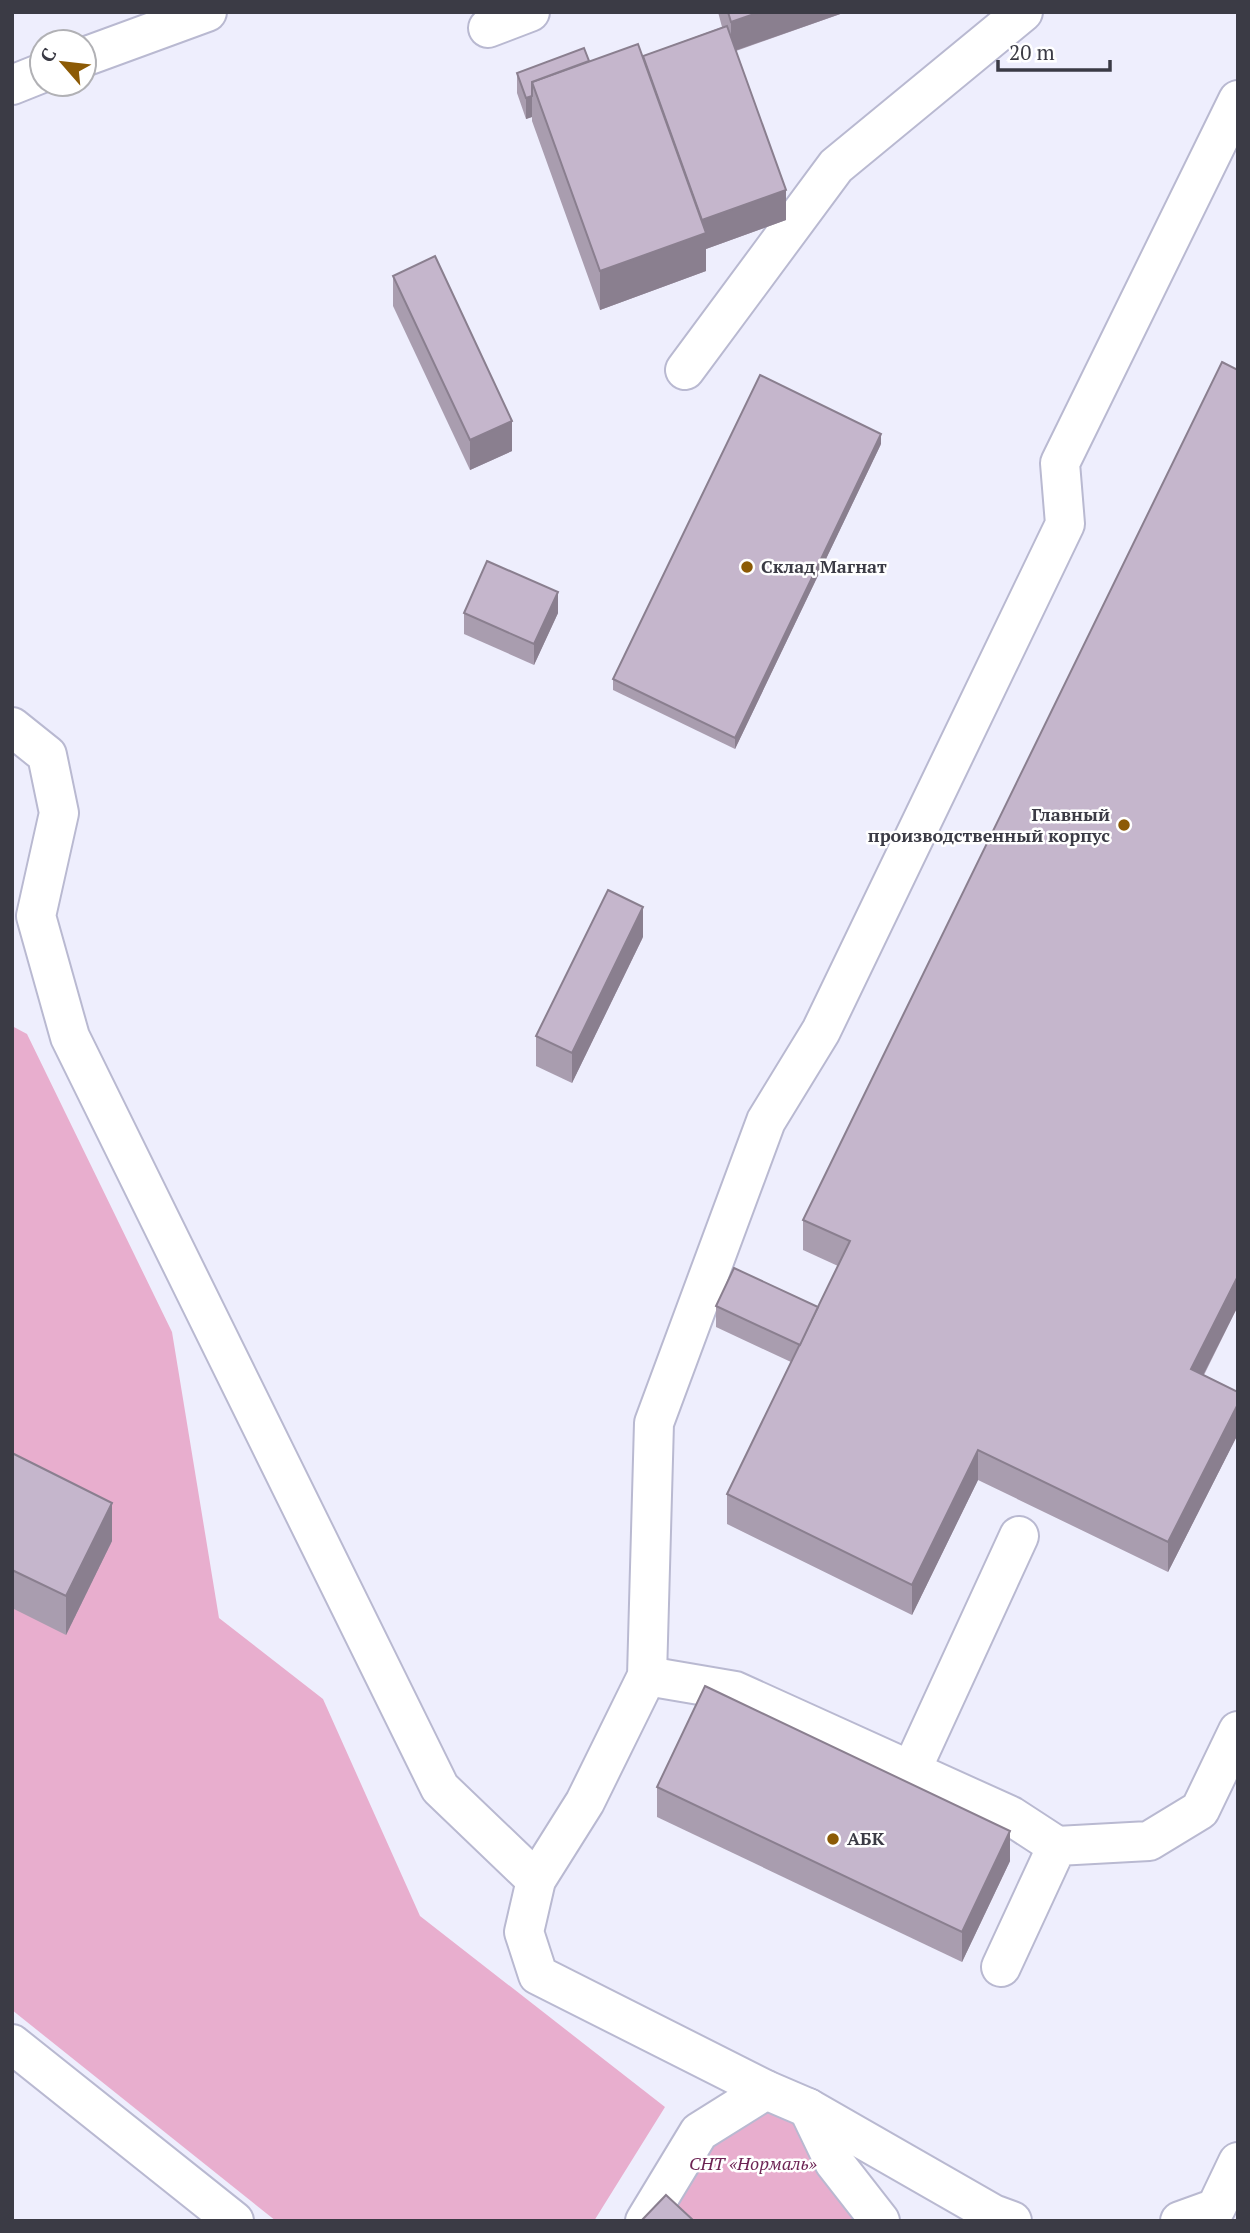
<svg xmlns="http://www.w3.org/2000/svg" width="1250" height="2233" viewBox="0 0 1250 2233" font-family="'PT Serif',serif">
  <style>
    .green { fill: #e8aece }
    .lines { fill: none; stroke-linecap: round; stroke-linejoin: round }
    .minor-casing { stroke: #b9b9d1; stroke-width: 42 }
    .minor { stroke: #fff; stroke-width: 38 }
    .wall { fill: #a99daf }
    .shaded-wall { fill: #8a7f8f }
    .building { fill: #c5b6cc; stroke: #8a7f8f; stroke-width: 2 }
    .poi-dot { fill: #8c5a05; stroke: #fff; stroke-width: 2.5 }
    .labels { text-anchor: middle; stroke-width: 5; stroke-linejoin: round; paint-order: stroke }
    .poi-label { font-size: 18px; font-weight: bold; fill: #3b3b45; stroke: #fff; text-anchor: start }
    .park-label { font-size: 18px; font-style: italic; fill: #6d2454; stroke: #fff }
  </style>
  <rect width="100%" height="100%" fill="#eeeefd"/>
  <!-- green -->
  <g class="green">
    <polygon points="12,1026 27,1034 172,1332 219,1618 323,1699 420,1916 665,2107 594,2221 276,2221 12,2010"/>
    <polygon points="769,2105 832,2131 899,2221 627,2221 698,2112"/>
  </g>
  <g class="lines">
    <defs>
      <g id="minor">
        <polyline points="488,28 530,12"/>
        <polyline points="84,57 207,12"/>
        <polyline points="12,85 42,73"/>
        <polyline points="685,370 836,166 1023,12"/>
        <polyline points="12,727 47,755 59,813 36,916 70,1037 440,1788 536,1880"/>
        <polyline points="647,1676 735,1691 1011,1816 1057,1846"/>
        <polyline points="911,1771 1019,1536"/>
        <polyline points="1001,1967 1057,1846 1149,1841 1200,1810 1238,1731"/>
        <polyline points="12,2044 234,2221"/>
        <polyline points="808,2108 834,2162 880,2221"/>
        <polyline points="645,2221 699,2132 766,2090"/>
        <polyline points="1012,2221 993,2214 808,2108 766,2090 538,1975 524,1932 536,1880 585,1802 647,1676 654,1423 766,1121 821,1031 1065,524 1060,463 1238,100"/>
        <polyline points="1180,2221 1216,2208 1238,2162"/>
      </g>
    </defs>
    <!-- minor casing -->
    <use href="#minor" class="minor-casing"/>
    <!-- minor -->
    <use href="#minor" class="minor"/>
  </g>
  <!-- wall -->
  <g class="wall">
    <polygon points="718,12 846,12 736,51 786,220 706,249 706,271 600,310 532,121 532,117 526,119 517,93 517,73 589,61 643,56 722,27"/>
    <polygon points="393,276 512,451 470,470 393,306"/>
    <polygon points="1238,370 1238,1306 1204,1375 1238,1392 1238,1434 1168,1572 978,1480 912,1615 727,1524 727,1494 791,1362 716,1327 716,1306 818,1308 838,1266 803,1250 803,1220"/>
    <polygon points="881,444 735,749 613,690 613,679"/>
    <polygon points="464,613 558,613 534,665 464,634"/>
    <polygon points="643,937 572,1083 536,1066 536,1036"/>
    <polygon points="12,1453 112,1541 66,1635 12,1608"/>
    <polygon points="657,1787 1010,1861 962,1962 657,1817"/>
  </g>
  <!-- shaded-wall -->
  <g class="shaded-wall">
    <polygon points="760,12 846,12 731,52 731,22"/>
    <polygon points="532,96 532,117 526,119 526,98"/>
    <polygon points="786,190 786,220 706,249 706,271 600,310 600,271 700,221"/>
    <polygon points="512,421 512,451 470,470 470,440"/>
    <polygon points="881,434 881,444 735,749 735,738"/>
    <polygon points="558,592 558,613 534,665 534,644"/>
    <polygon points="643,907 643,937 572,1083 572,1053"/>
    <polygon points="1238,1276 1238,1306 1191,1399 1191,1369"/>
    <polygon points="1238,1404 1238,1434 1168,1572 1168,1542"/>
    <polygon points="978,1450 978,1480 912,1615 912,1585"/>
    <polygon points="112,1503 112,1541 66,1635 66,1596"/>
    <polygon points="1010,1831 1010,1861 962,1962 962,1932"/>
  </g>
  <!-- building -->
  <g class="building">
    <polygon points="728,12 760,12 731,22"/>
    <polygon points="727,26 786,190 702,220 643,56"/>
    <polygon points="638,44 706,233 600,271 532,82"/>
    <polygon points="584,48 589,61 532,82 532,96 526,98 517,73"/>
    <polygon points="435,256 512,421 470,440 393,276"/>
    <polygon points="1222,362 1238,370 1238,1276 1191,1369 1238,1392 1238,1404 1168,1542 978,1450 912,1585 727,1494 850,1241 803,1220"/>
    <polygon points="760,375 881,434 735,738 613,679"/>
    <polygon points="487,561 558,592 534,644 464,613"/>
    <polygon points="608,890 643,907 572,1053 536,1036"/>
    <polygon points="734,1268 818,1307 800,1345 716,1306"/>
    <polygon points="12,1453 112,1503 66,1596 12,1570"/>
    <polygon points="705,1686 1010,1831 962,1932 657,1787"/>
    <polygon points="666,2195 694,2221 641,2221"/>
  </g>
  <!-- markers -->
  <g class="poi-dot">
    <circle cx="747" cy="567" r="7"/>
    <circle cx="1124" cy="825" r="7"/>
    <circle cx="833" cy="1839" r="7"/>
  </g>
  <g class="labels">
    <!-- poi labels -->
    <g class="poi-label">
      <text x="761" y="573">Склад Магнат</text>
      <text x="1110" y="821" text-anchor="end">Главный<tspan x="1110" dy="21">производственный корпус</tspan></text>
      <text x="847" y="1845">АБК</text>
    </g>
    <!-- park labels -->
    <g class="park-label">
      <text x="753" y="2170">СНТ «Нормаль»</text>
    </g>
  </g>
  <!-- border -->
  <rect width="1250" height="2233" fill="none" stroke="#3b3b45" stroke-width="28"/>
  <!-- north arrow -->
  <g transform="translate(63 63) rotate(298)"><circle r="33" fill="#ffffff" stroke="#b1b1b5" stroke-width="2"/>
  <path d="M0-5L12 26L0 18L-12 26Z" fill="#8c5a05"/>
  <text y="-10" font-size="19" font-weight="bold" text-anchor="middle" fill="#3b3b45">С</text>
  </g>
  <!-- scale -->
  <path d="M998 60v10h112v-10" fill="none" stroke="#3b3b45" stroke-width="3.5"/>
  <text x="1009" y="60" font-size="21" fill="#3b3b45" stroke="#ffffff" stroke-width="5" paint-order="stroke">20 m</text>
</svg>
